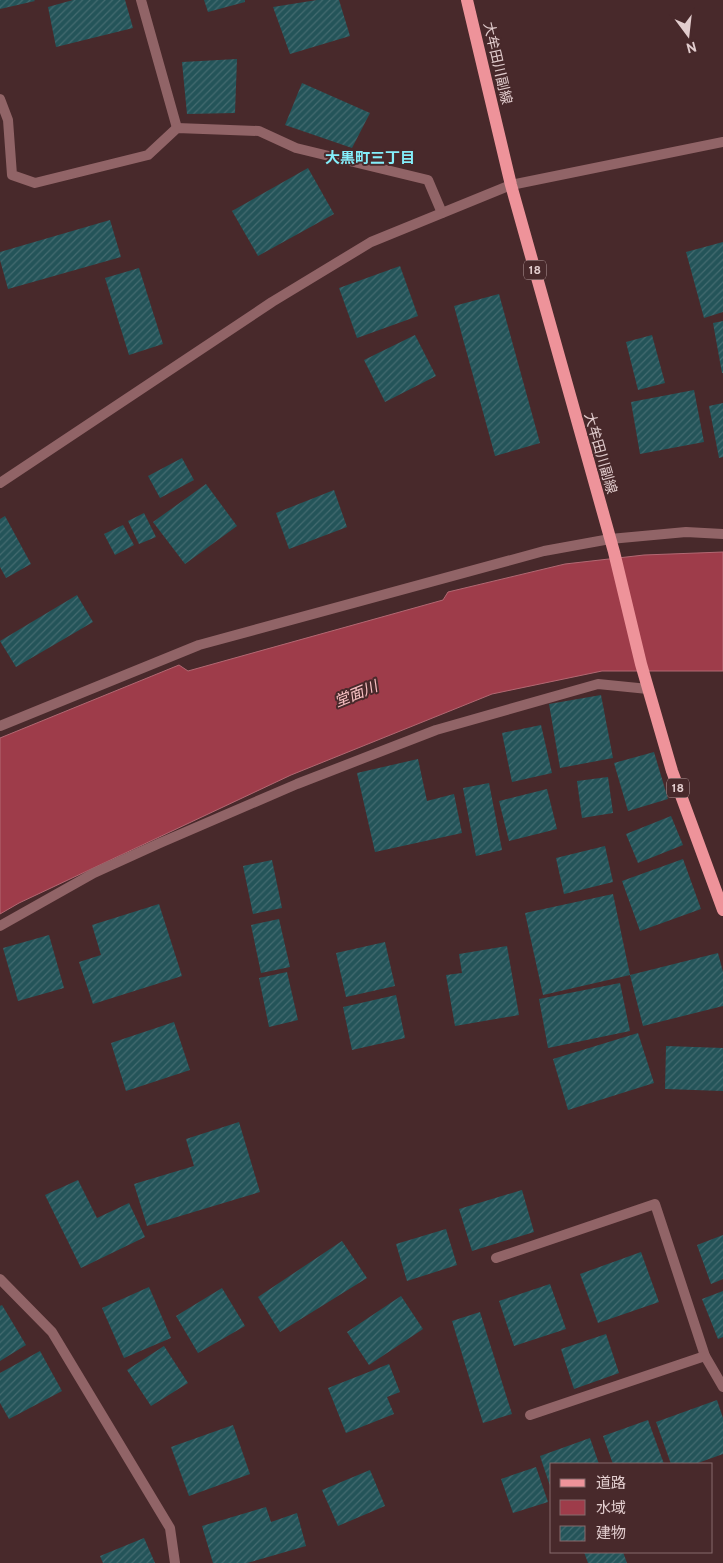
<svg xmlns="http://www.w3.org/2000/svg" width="723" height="1563" viewBox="0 0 723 1563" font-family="Overpass,'Noto Sans JP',sans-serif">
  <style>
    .water { fill: #9e3c4a; stroke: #b26872 }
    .building { fill: url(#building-hatch) }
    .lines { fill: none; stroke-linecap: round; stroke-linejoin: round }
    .minor { stroke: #916467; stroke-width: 10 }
    .primary { stroke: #ee939a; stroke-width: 12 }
    .labels { text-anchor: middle; stroke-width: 4; stroke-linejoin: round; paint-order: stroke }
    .shield { fill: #48292b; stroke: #b49c9d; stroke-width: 1 }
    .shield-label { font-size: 12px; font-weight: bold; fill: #e2cdce }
    .street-label { font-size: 14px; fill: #e2cdce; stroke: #48292b }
    .neighbourhood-label { font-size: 15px; font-weight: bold; fill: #84eefa; stroke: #48292b }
    .water-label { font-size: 15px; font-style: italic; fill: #f9c1c4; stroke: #48292b }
  </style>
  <defs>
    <pattern id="building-hatch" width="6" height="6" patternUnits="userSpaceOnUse" patternTransform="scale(1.25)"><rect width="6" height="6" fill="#245459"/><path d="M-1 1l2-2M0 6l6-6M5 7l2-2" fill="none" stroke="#446b70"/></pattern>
  </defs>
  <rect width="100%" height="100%" fill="#48292b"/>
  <!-- water -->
  <polygon class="water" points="723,552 723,671 602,671 492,694 291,775 19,903 0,914 0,738 179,665 188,671 443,600 448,592 565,564 644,555"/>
  <!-- building -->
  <g class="building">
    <polygon points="0,0 34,0 35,1 0,9"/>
    <polygon points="73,0 125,0 133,28 56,47 48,7"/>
    <polygon points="204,0 245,0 245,2 208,12"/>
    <polygon points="317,0 339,0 350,36 290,54 273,7"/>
    <polygon points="237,59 235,113 187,114 182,62"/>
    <polygon points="302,83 370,113 352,148 285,125"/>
    <polygon points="308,168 334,214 258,256 232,211"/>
    <polygon points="110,220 121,257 8,289 0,260 0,252"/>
    <polygon points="723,242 723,312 704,318 686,252"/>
    <polygon points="400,266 418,316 357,338 339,288"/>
    <polygon points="139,268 163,344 129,355 105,278"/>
    <polygon points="499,294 540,443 495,456 454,306"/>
    <polygon points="723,321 723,373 722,373 713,323"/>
    <polygon points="415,335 436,376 385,402 364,360"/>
    <polygon points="652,335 665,383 638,390 626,342"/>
    <polygon points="694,390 704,442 640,454 631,402"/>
    <polygon points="723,403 723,457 719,458 709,406"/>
    <polygon points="182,458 194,480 160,498 148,476"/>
    <polygon points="206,484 237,526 185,564 153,522"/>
    <polygon points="334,490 347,527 289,549 276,513"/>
    <polygon points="144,513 156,537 139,544 128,521"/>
    <polygon points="5,516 31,564 6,578 0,567 0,519"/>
    <polygon points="123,525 134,545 115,555 104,534"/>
    <polygon points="77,595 93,622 16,667 0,641"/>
    <polygon points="601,695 613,758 560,768 549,704"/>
    <polygon points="541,725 552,773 512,782 502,733"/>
    <polygon points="654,752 668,799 628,811 614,763"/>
    <polygon points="418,759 427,801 454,794 462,833 375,852 357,773"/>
    <polygon points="608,777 613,813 582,818 577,781"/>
    <polygon points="489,783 502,850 476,856 463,788"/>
    <polygon points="547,789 557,829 509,841 499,801"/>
    <polygon points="671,816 683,845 638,863 626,834"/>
    <polygon points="605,846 613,882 564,894 556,858"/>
    <polygon points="683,859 701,909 640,931 622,881"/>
    <polygon points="272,860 282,908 253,914 243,866"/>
    <polygon points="613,894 630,975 543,995 525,913"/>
    <polygon points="159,904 182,976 93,1004 79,962 101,955 92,925"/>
    <polygon points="279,919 290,967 261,973 251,925"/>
    <polygon points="49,935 64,988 18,1001 3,948"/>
    <polygon points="385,942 395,986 346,997 336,953"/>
    <polygon points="507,946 519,1015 455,1026 446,975 462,973 459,954"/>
    <polygon points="718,953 723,972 723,1006 643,1026 630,975"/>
    <polygon points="287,972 298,1020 269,1027 259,978"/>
    <polygon points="620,983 630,1031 548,1048 539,999"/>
    <polygon points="396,995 405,1038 352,1050 343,1007"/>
    <polygon points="174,1022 190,1070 126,1091 111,1043"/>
    <polygon points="638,1033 654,1083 568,1110 553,1059"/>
    <polygon points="666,1046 723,1048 723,1091 665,1089"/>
    <polygon points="239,1122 260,1192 147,1226 134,1184 194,1166 186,1139"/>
    <polygon points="78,1180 97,1218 129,1203 145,1237 81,1268 45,1195"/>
    <polygon points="522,1190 534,1232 472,1251 459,1209"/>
    <polygon points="446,1229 457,1265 407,1281 396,1244"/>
    <polygon points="723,1235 723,1279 711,1284 697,1245"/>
    <polygon points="342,1241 367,1278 280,1332 258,1297"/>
    <polygon points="641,1252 659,1302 598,1323 580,1274"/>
    <polygon points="550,1284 566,1329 514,1346 499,1301"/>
    <polygon points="149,1287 171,1338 124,1358 102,1308"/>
    <polygon points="222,1288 245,1326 198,1353 176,1316"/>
    <polygon points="723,1291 723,1337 718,1339 702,1299"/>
    <polygon points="401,1296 423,1329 369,1365 347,1332"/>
    <polygon points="2,1305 26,1345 0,1361 0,1306"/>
    <polygon points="480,1312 512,1414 483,1423 452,1321"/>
    <polygon points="606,1334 619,1373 574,1389 561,1349"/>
    <polygon points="164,1346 188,1383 151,1406 127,1370"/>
    <polygon points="40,1351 62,1391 9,1419 0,1403 0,1373"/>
    <polygon points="389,1364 400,1392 387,1397 394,1414 346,1433 328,1388"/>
    <polygon points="717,1400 723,1418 723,1454 695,1464 671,1464 656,1422"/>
    <polygon points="648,1420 664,1464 613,1464 603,1436"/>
    <polygon points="233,1425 250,1474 189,1496 171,1447"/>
    <polygon points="590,1438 599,1464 552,1464 551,1489 540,1456"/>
    <polygon points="536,1467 548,1502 513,1513 501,1479"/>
    <polygon points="370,1470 385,1506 338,1526 322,1490"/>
    <polygon points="266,1507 271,1522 297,1513 306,1546 247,1563 213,1563 202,1526"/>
    <polygon points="144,1538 155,1563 103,1563 100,1556"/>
    <polygon points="584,1552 623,1552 627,1563 588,1563"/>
  </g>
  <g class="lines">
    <!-- minor -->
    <g class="minor">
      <polyline points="141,0 177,128"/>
      <polyline points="0,99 8,120 12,175 35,183 148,155 177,128 259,131 296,148 428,180 442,213"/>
      <polyline points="0,483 272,302 371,242 511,185 723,142"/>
      <polyline points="0,726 199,645 544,551 610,539 686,532 723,534"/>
      <polyline points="0,926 94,873 160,843 297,784 436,730 598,684 648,689"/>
      <polyline points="496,1258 655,1204 705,1356 723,1387"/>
      <polyline points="0,1279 52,1332 170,1528 175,1563"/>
      <polyline points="530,1415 705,1356"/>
    </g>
    <!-- primary -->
    <polyline class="primary" points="467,0 511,185 614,552 641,664 672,771 723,910"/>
  </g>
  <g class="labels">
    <!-- shield labels -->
    <g class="shield">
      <rect x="524" y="260.5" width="22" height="19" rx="4"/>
      <rect x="667" y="778.5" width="22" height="19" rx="4"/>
    </g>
    <g class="shield-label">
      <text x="535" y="274">18</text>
      <text x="678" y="792">18</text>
    </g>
    <!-- street labels -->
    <g class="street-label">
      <text transform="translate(498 63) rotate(77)" y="5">大牟田川副線</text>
      <text transform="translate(601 453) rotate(74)" y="5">大牟田川副線</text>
    </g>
    <!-- neighbourhood labels -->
    <g class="neighbourhood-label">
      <text x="370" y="163">大黒町三丁目</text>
    </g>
    <!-- water labels -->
    <g class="water-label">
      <text transform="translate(356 694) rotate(-22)" y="5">堂面川</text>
    </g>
  </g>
  <!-- legend -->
  <rect x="550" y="1463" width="162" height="90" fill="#48292b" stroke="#866b6c"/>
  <rect x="560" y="1479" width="25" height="8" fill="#ee939a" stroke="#866b6c"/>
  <text x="596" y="1488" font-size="15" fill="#e2cdce">道路</text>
  <rect x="560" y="1500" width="25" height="15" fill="#9e3c4a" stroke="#866b6c"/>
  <text x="596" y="1513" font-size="15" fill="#e2cdce">水域</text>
  <rect x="560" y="1526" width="25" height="15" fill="url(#building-hatch)" stroke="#866b6c"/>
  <text x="596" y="1538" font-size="15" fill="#e2cdce">建物</text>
  <!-- north arrow -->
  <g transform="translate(688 35) rotate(165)" stroke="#48292b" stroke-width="4" paint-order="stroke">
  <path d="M0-4L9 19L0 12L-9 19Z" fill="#e2cdce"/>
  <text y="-8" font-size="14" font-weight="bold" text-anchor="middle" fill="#e2cdce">N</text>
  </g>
</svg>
